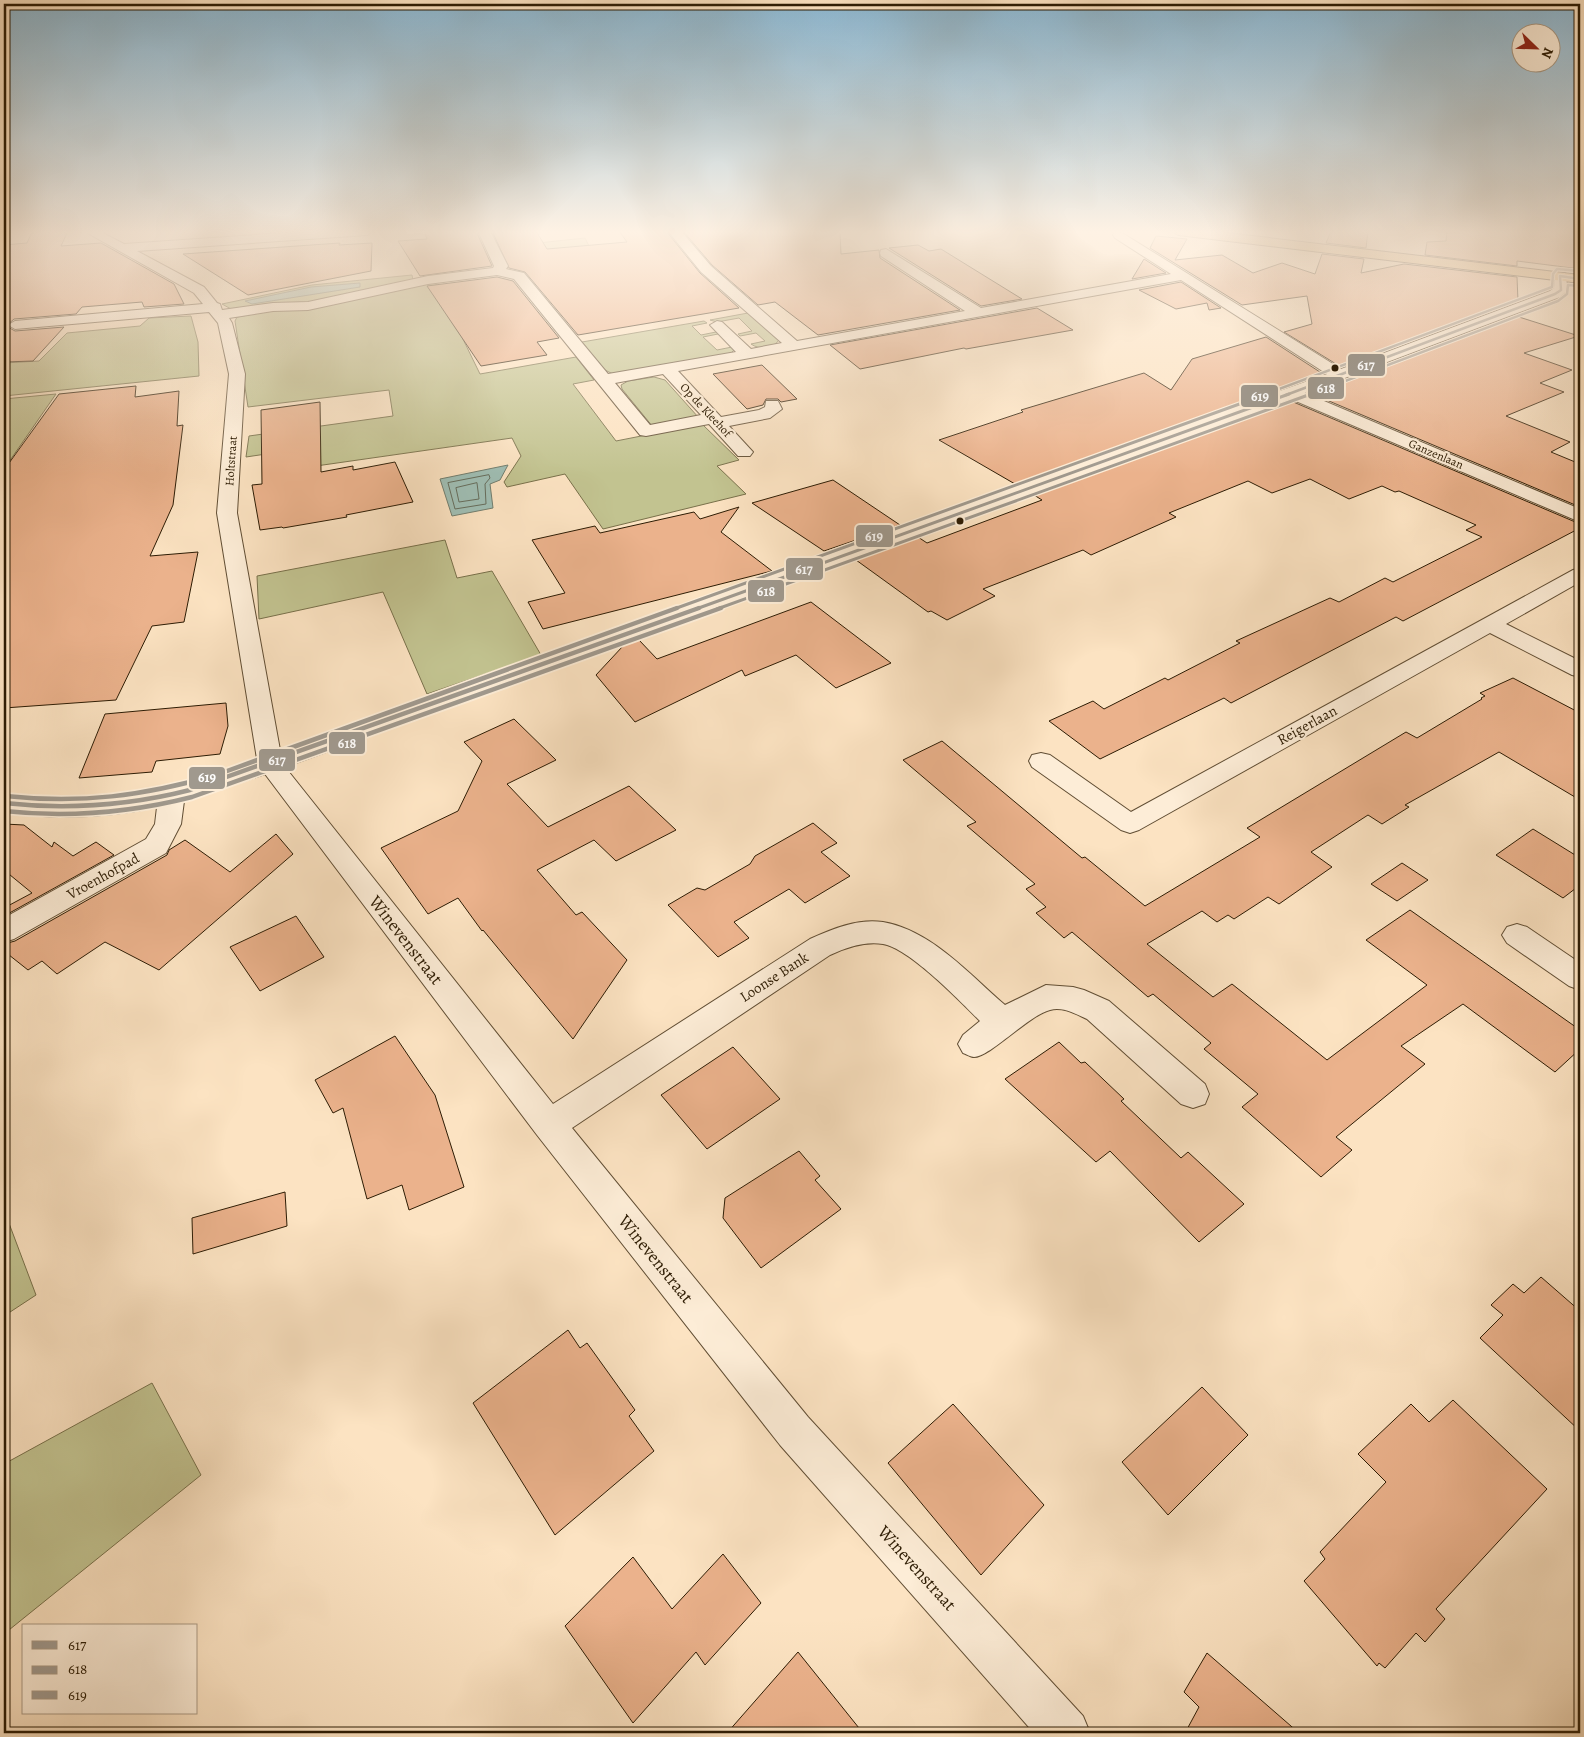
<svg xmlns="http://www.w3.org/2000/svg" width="1584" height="1737" viewBox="0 0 1584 1737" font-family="Alegreya,serif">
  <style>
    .green { fill: #c2c390; stroke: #78704a }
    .water { fill: #9fbeb4; stroke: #717d6e }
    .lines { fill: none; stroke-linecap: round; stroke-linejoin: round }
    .shore { stroke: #666d5c; stroke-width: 1 }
    .building { fill: #ebb28c; stroke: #2d1c04 }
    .minor-casing { stroke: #614e34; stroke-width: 2 }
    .major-casing { stroke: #2d1c04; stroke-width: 2 }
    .minor { fill: #fdedd7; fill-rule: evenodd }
    .major { fill: #eec281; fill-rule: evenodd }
    .bus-1-far2-casing { stroke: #fdedd7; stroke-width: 4.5 }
    .bus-1-far1-casing { stroke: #fdedd7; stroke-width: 5.5 }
    .bus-1-casing { stroke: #fdedd7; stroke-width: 8 }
    .bus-2-far2-casing { stroke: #fdedd7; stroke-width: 4.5 }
    .bus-2-far1-casing { stroke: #fdedd7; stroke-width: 5.5 }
    .bus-2-casing { stroke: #fdedd7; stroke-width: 8 }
    .bus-3-far2-casing { stroke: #fdedd7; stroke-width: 4.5 }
    .bus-3-far1-casing { stroke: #fdedd7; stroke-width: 5.5 }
    .bus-3-casing { stroke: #fdedd7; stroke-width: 8 }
    .bus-1-far2 { stroke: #a0998e; stroke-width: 2.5 }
    .bus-1-far1 { stroke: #a0998e; stroke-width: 3 }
    .bus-1 { stroke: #a0998e; stroke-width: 4.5 }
    .bus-2-far2 { stroke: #a0998e; stroke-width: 2.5 }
    .bus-2-far1 { stroke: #a0998e; stroke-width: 3 }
    .bus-2 { stroke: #a0998e; stroke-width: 4.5 }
    .bus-3-far2 { stroke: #a0998e; stroke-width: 2.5 }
    .bus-3-far1 { stroke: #a0998e; stroke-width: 3 }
    .bus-3 { stroke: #a0998e; stroke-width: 4.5 }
    .bus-dot { fill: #2d1c04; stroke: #fdedd7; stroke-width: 2 }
    .labels { text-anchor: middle; stroke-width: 4.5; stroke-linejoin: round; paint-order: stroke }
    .far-street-label { font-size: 12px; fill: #2d1c04; stroke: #fdedd7 }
    .street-label { font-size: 15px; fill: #2d1c04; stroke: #fdedd7 }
    .near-street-label { font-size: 18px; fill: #2d1c04; stroke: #fdedd7 }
    .line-badge { stroke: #fdedd7; stroke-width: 2 }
    .badge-label { font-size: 14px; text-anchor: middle; font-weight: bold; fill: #fff }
  </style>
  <rect width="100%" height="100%" fill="#fce3c2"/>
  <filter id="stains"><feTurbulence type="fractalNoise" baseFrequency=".004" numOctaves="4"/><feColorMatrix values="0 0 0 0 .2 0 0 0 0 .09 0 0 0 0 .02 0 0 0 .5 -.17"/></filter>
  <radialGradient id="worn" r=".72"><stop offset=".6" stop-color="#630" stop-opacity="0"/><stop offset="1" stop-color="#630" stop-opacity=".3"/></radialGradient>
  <!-- green -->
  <g class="green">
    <polygon points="585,238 589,246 505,256 500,247"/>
    <polygon points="412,275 413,280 306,303 231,309 222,304 312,285"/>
    <polygon points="435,282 480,374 576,357 594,380 573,384 616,441 702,424 739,460 717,466 746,494 603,529 565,474 507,487 504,482 521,456 512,438 316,466 313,447 246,457 249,436 393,416 389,390 248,407 235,321 237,317"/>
    <path d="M748,313L779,340C773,349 759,350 751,344L765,341L756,333L740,336L738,334L752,331L739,318L717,322L710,320Z"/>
    <polygon points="191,316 198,342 199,376 4,396 4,363 39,361 67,333 140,326 149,318"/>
    <polygon points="704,321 707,323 692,326 701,335 716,332 718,334 703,337 717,350 732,347 734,350 730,354 613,374 605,370 582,342"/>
    <polygon points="654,377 665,380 699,418 653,427 622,389 621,385 628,381"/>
    <polygon points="56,394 4,469 4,399"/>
    <polygon points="445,540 457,578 492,571 541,655 427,694 383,592 259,619 257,576"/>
    <polygon points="4,1210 36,1295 4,1316"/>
    <polygon points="152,1383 201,1475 4,1634 4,1464"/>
  </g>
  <!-- water -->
  <g class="water">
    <polygon points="360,283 360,287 252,304 245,301 311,287"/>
    <polygon points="508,465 500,480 490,484 493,508 452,516 440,479"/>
  </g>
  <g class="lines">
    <!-- shore -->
    <g class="shore">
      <polygon points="489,475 490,478 485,484 486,504 455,509 448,483"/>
      <polygon points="477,483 479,499 459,502 456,488"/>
    </g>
  </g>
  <!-- building -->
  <g class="building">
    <polygon points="37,231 68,231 61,246 101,243 174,284 184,304 144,307 142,302 82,307 76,314 14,319 6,326 15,331 64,327 33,361 4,362 4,245 27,243 31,234"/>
    <polygon points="424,231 476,231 492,266 420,276 398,241 427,239"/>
    <polygon points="492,231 536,231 547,249 627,242 619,231 666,231 700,273 739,308 578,335 525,272 509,268"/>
    <polygon points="683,231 840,231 841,254 879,250 880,258 960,310 818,335 775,302 758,305 712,265"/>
    <polygon points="1331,231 1368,231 1366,248 1326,243"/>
    <polygon points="1447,231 1568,231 1580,236 1580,269 1517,261 1517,266 1425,255 1427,242 1446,241"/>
    <polygon points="1156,236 1187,239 1175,260 1222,255 1253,273 1282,263 1315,274 1322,254 1364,259 1361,273 1404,264 1517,277 1518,301 1341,367 1284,332 1312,324 1307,296 1242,305 1150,248"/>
    <polygon points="340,243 339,245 372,243 371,271 248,295 183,254"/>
    <polygon points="918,245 929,251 941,249 1022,299 981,306 889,248"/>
    <polygon points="1144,259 1166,273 1132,279"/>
    <polygon points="497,277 513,281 559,338 537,342 547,355 481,366 427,286"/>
    <polygon points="1181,282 1221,308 1209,310 1207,303 1176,309 1139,290"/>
    <polygon points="1037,308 1073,330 966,349 964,348 860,369 830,345"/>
    <polygon points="1519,315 1519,317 1579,336 1524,353 1572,370 1540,383 1564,392 1506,416 1570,442 1551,452 1580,464 1580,507 1310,393"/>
    <polygon points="1266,337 1323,374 1015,484 939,440 1023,412 1021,410 1144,373 1171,390 1192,359"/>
    <polygon points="762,365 797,399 781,402 778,399 766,399 763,405 747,409 713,374"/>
    <polygon points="136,386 135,397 179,391 177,426 183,425 173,505 150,556 198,552 184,622 152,626 116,700 4,708 4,470 59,394"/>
    <polygon points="1291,401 1580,524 1580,528 1403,621 1396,617 1231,703 1224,698 1100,759 1049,721 1093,701 1104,709 1165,678 1168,680 1240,643 1236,641 1330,598 1339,602 1385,578 1393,582 1482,537 1466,530 1476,525 1399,491 1395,492 1382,486 1349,499 1310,479 1272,493 1248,481 1169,513 1176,517 1091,555 1083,550 983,589 995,596 947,620 931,611 928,612 856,560 918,537 927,543 1042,500 1034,495"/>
    <polygon points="320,402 321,472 353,466 353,470 395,462 413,502 346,515 347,517 283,528 282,527 260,530 252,485 262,484 261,410"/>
    <polygon points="833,480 900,525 824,551 752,503"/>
    <polygon points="739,507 721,532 772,571 543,629 528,602 565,593 532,540 595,526 600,533 694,512 700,519"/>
    <polygon points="811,602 891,663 836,688 796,655 745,676 742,670 635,722 596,675 623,646 639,640 657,659"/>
    <polygon points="1513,678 1580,713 1580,800 1499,752 1405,805 1409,807 1382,824 1368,815 1311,852 1332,867 1279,904 1268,897 1234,919 1228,915 1217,922 1202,911 1147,944 1213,997 1232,984 1327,1060 1427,985 1366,940 1410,910 1580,1030 1580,1049 1555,1072 1463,1004 1401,1046 1425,1064 1336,1137 1352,1150 1321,1177 1242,1107 1258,1094 1204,1049 1211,1043 1153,994 1148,997 1072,932 1064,938 1036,913 1046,907 1026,889 1035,884 967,826 976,822 903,760 942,741 1082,858 1085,857 1145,906 1260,837 1247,828 1406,732 1417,738 1482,699 1481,698 1485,696 1480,693"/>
    <polygon points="226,703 228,726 220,754 156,761 152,772 79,778 105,714"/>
    <polygon points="514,719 556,760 507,784 548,827 629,786 676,830 616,861 594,840 537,870 576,915 582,912 627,960 573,1039 483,930 482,931 458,898 428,914 381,848 458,811 482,761 464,742"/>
    <polygon points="813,823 837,843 821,852 850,876 805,903 789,889 734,922 749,938 718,957 668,905 697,888 705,890 750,864 755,856"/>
    <polygon points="4,824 24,825 52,847 54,842 73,856 96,842 114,855 4,916 4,908 32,893 4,870"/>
    <polygon points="1533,829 1580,858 1580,885 1563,898 1496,855"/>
    <polygon points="276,834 293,854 159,970 105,942 57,974 42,961 28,970 4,951 4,944 15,941 167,855 169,850 185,840 230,872"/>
    <polygon points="1402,863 1428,880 1397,901 1371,884"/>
    <polygon points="296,916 324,957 260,991 230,947"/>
    <polygon points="395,1036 435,1095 464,1187 409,1210 402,1185 367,1199 343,1108 333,1113 315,1080"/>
    <polygon points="1059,1042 1081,1063 1085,1062 1124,1099 1121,1101 1181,1158 1188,1152 1244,1204 1199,1242 1110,1151 1096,1162 1005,1079"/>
    <polygon points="733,1047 780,1099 707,1149 661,1095"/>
    <polygon points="799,1151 820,1176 815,1180 841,1209 761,1268 723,1218 725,1198"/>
    <polygon points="285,1192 287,1226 193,1254 192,1218"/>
    <polygon points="1541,1277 1580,1311 1580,1431 1480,1338 1503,1315 1491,1305 1513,1284 1524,1293"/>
    <polygon points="568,1330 580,1348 587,1343 635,1410 629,1416 654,1451 555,1535 473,1403"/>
    <polygon points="1202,1387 1248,1435 1168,1515 1122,1462"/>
    <polygon points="1453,1400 1547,1489 1436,1609 1445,1619 1425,1642 1416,1633 1385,1668 1379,1663 1377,1666 1304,1581 1325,1559 1320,1552 1386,1482 1358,1454 1411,1404 1429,1422"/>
    <polygon points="953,1404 1044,1505 981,1575 888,1463"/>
    <polygon points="723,1554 761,1603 705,1665 696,1652 633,1723 565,1626 633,1557 672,1609"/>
    <polygon points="798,1652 863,1733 727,1733"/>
    <polygon points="1207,1653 1299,1733 1185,1733 1199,1707 1184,1692"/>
  </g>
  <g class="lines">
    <defs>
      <g id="minor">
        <path d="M84,231H99L124,244L313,231H373L367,235L137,251L204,287L217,303L220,304L222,310L273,303L308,302L428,276L493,268L494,266L478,231H490L508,266L506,269L524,273L608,374L736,352L710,325L717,321L722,322L751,349L782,343L701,272L668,231H681L711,266L797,341L965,311L881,256L880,253L881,250L886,249L981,308L1171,274L1115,238L1113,235L1115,232L1119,231L1341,369L1550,291L1554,288L1555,273H1565L1568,290L1560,297L1305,393L1580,509V522L1291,399L285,767L553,1104L810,939C832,929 858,918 883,922C931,930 970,975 1005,1005L1046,985L1073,987L1084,990L1109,1001L1205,1084L1209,1094L1205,1104L1193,1108L1181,1104L1087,1019C1076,1014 1062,1006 1050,1010C1029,1015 990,1057 974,1057C971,1057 966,1054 963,1053L958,1044L963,1035L980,1021C961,1002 909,948 883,944C865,941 847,947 830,955L572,1128L808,1417L1083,1716L1090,1733H1034L780,1445L537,1135L265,774L184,801L181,824L166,853L14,939L4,942V918L146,839L155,824L157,807C105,818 57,820 4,812V794C19,796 34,799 49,800C122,803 189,783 257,759L217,513L229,374L218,323L209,312L15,329L8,325L15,321L203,304L194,293ZM497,275L514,279L640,435L646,436L709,424L738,456H750L753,452L729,426L770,418L782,409L778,401H766L765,407L759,410L721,417L678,371L1181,280L1327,374L280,750L237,513L245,374L232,323L229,318L273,311L308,310L428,284ZM663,374L701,415L650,425L615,383Z"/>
        <polygon points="1580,568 1580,582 1506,624 1580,661 1580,677 1572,675 1490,633 1139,830 1130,833 1121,830 1032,767 1029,761 1032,755 1041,753 1050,755 1131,812 1573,570"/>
        <polygon points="1517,924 1527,927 1580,963 1580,990 1569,986 1507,943 1502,935 1507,927"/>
      </g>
      <polygon id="major" points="1172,231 1210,231 1580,275 1580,283 1178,235"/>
    </defs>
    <!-- minor casing -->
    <use href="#minor" class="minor-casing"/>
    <!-- major casing -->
    <use href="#major" class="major-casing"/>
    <!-- minor -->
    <use href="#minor" class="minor"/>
    <!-- major -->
    <use href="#major" class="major"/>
    <defs>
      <polyline id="bus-1-far2" points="1286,395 1555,294 1561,290 1560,276 1580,279"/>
      <polyline id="bus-1-far1" points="696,609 1289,394"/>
      <path id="bus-1" d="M4,803C68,810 127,806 190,790L699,608"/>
      <polyline id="bus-2-far2" points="1308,395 1558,301 1567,294 1568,285 1579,286"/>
      <polyline id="bus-2-far1" points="717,609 1311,394"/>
      <path id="bus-2" d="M4,811C69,818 129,813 192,797L721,608"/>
      <polyline id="bus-3-far2" points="1263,395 1552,287 1553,274 1557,269 1580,271"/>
      <polyline id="bus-3-far1" points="674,609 1267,394"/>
      <path id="bus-3" d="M5,796C81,804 143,796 216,775L677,608"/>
    </defs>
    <!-- bus-1-far2 casing -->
    <use href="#bus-1-far2" class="bus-1-far2-casing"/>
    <!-- bus-1-far1 casing -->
    <use href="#bus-1-far1" class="bus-1-far1-casing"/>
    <!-- bus-1 casing -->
    <use href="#bus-1" class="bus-1-casing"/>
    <!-- bus-2-far2 casing -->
    <use href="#bus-2-far2" class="bus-2-far2-casing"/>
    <!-- bus-2-far1 casing -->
    <use href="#bus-2-far1" class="bus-2-far1-casing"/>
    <!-- bus-2 casing -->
    <use href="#bus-2" class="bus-2-casing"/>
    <!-- bus-3-far2 casing -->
    <use href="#bus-3-far2" class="bus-3-far2-casing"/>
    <!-- bus-3-far1 casing -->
    <use href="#bus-3-far1" class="bus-3-far1-casing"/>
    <!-- bus-3 casing -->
    <use href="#bus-3" class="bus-3-casing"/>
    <!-- bus-1-far2 -->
    <use href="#bus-1-far2" class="bus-1-far2"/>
    <!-- bus-1-far1 -->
    <use href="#bus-1-far1" class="bus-1-far1"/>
    <!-- bus-1 -->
    <use href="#bus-1" class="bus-1"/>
    <!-- bus-2-far2 -->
    <use href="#bus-2-far2" class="bus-2-far2"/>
    <!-- bus-2-far1 -->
    <use href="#bus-2-far1" class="bus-2-far1"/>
    <!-- bus-2 -->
    <use href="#bus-2" class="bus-2"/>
    <!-- bus-3-far2 -->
    <use href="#bus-3-far2" class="bus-3-far2"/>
    <!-- bus-3-far1 -->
    <use href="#bus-3-far1" class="bus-3-far1"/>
    <!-- bus-3 -->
    <use href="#bus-3" class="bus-3"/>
  </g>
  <!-- sky -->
  <linearGradient id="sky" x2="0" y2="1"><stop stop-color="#8bb8d3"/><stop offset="0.49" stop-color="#fef2e4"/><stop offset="1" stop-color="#fef2e4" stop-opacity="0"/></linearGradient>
  <rect width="1584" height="474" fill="url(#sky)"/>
  <!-- markers -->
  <g class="bus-dot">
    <circle cx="1335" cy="368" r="4.5"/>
    <circle cx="960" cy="521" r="4.5"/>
  </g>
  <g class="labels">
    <!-- far-street labels -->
    <g class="far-street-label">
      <text transform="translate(706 410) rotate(47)" y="4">Op de Kleehof</text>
      <text transform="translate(1436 454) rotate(23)" y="4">Ganzenlaan</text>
      <text transform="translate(231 461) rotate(-86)" y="4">Holtstraat</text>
    </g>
    <!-- street labels -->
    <g class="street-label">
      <text transform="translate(1307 725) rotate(-29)" y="5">Reigerlaan</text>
      <text transform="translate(103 876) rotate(-29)" y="5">Vroenhofpad</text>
      <text transform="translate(774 977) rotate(-33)" y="5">Loonse Bank</text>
    </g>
    <!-- near-street labels -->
    <g class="near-street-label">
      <text transform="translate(406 940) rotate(52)" y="6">Winevenstraat</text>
      <text transform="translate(656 1259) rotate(51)" y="6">Winevenstraat</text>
      <text transform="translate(917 1568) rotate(48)" y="6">Winevenstraat</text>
    </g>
  </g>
  <g class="line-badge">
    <rect x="1347" y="353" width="39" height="24" rx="5" fill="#a0998e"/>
    <rect x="1307" y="376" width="38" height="24" rx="5" fill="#a0998e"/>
    <rect x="1240" y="384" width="39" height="24" rx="5" fill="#a0998e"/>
    <rect x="855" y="524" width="39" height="24" rx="5" fill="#a0998e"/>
    <rect x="785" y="557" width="39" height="24" rx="5" fill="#a0998e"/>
    <rect x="747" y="579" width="38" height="24" rx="5" fill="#a0998e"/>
    <rect x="328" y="731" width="38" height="24" rx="5" fill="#a0998e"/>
    <rect x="258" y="748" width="38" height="24" rx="5" fill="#a0998e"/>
    <rect x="188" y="766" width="38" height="24" rx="5" fill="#a0998e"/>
  </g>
  <g class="badge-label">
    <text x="1366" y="370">617</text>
    <text x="1326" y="393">618</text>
    <text x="1260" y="401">619</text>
    <text x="874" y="541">619</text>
    <text x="804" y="574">617</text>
    <text x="766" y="596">618</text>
    <text x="347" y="748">618</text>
    <text x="277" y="765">617</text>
    <text x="207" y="782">619</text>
  </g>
  <!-- margin -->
  <rect width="1584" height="1737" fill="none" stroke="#fce3c2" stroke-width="20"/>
  <rect x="5" y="5" width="1574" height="1727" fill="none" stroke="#2d1c04" stroke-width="2.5"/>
  <rect x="10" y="10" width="1564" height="1717" fill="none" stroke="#2d1c04"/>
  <!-- legend -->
  <rect x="22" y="1624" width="175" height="90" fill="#fdedd7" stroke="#aa9983"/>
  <rect x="32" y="1641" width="25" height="8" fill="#a0998e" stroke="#aa9983"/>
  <text x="68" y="1650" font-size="15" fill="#2d1c04">617</text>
  <rect x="32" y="1666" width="25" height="8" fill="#a0998e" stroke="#aa9983"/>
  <text x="68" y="1674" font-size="15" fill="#2d1c04">618</text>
  <rect x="32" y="1691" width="25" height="8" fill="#a0998e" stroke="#aa9983"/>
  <text x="68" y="1700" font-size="15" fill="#2d1c04">619</text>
  <!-- north arrow -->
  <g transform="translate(1536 48) rotate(113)"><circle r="24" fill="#fdedd7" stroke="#aa9983"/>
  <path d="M0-4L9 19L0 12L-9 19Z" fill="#8f2418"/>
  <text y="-8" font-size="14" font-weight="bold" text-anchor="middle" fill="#2d1c04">N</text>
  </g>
  <rect width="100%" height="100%" filter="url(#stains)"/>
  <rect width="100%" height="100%" fill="url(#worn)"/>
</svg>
